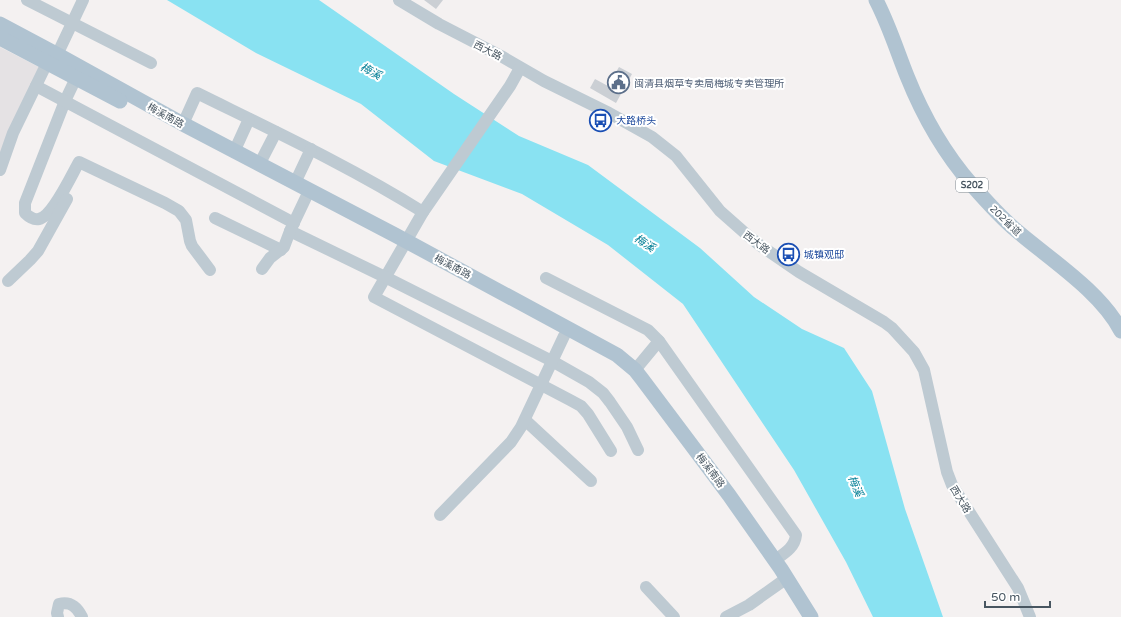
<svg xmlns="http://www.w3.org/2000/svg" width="1121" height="617" viewBox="0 0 1121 617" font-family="'Varela Round','Noto Sans SC',sans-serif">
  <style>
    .education { fill: #e5e2e4 }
    .water { fill: #89e2f2 }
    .building { fill: #cbcfd4 }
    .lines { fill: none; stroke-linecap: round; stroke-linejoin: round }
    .minor { stroke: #becad2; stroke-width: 12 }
    .major { stroke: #b0c3d1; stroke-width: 15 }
    .labels { text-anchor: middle; stroke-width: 4; stroke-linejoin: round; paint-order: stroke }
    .shield { fill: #fff; stroke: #7f8990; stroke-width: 1 }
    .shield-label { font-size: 9px; font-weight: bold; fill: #485661 }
    .street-label { font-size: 10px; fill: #485661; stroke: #fff }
    .service-label { font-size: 10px; fill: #4e5e75; stroke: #fff; text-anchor: start }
    .transit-label { font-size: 10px; fill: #164399; stroke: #fff; text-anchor: start }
    .water-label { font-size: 11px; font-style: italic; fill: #068097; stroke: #fff }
  </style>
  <rect width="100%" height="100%" fill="#f4f1f1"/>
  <!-- education -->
  <polygon class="education" points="0,47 39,67 0,156"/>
  <!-- water -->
  <polygon class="water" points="167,0 319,0 454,94 519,136 588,165 700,248 754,297 802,329 844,348 872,391 905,509 943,617 873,617 846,562 794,470 683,304 608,245 522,194 434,161 361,104 256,53"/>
  <!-- building -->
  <g class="building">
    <polygon points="424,0 443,0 436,9"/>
    <polygon points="619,67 632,74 616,103 590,88 595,79 608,86"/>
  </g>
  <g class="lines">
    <!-- minor -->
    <g class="minor">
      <polyline points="27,0 151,63"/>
      <polyline points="399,0 439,24 501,56 544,81 609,113 652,137 676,156 720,211 746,234 761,246 799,272 884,322 892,328 914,352 924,370 947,472 952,485 1018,588 1030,617"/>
      <polyline points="57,55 83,0"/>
      <polyline points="520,68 510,86 423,212 374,297 570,400 581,406 588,414 611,451"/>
      <path d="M76,78L65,101L25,203V213C29,217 34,220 39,219C53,216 72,174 79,162L165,203L179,211L186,220L190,241L192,246L210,270"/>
      <polyline points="36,86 294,223"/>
      <path d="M183,124L197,93C274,131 351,167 423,212"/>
      <polyline points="234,152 249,119"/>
      <polyline points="259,165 276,132"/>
      <polyline points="0,170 13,133 47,63"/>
      <polyline points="295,183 311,149"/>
      <polyline points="309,191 290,231 387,278 552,361 589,382 603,393 610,402 627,427 638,450"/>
      <polyline points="215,218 281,250"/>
      <polyline points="262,269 270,258 284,247 290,231"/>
      <path d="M546,278L648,330L659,341L796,535C795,547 785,553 775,560"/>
      <polyline points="8,281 30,260 38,251 67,199"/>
      <polyline points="635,370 659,341"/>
      <polyline points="525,420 591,481"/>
      <polyline points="440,515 511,442 521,427 564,336"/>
      <polyline points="646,587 674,617"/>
      <path d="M58,617L57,613L59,604C71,601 77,607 82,617"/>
      <polyline points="726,617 749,605 787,578"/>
    </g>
    <!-- major -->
    <g class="major">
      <path d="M876,0C889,25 897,51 907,76C923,116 944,153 972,185C986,201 1000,217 1017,231C1051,260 1101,292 1121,331"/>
      <polyline points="0,24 62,57 183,124 395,235 617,355 635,370 642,379 729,495 781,569 811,617"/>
      <polyline points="0,38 120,101"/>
    </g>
  </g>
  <!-- icons -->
  <defs>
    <symbol id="civic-ring" viewBox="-11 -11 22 22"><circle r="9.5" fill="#fff" stroke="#5c6f8a" stroke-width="1.5"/><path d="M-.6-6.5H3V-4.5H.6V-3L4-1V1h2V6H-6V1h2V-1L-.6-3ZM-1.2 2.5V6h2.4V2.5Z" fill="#5c6f8a"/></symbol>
    <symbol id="bus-ring" viewBox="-11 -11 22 22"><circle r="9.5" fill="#fff" stroke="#1a4fb4" stroke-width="1.5"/><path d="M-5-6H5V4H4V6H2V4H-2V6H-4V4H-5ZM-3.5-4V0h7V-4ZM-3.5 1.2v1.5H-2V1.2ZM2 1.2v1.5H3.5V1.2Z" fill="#1a4fb4"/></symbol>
  </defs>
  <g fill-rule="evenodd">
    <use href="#civic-ring" x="606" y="70" width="25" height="25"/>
    <use href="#bus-ring" x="588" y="108" width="25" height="25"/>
    <use href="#bus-ring" x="776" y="242" width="25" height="25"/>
  </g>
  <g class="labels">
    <!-- shield labels -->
    <rect class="shield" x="956" y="178" width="32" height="14" rx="3"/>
    <g class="shield-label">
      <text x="972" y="188">S202</text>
    </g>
    <!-- street labels -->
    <g class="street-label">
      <text transform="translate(488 50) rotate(27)" y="4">西大路</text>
      <text transform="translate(166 115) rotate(29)" y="4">梅溪南路</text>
      <text transform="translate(1006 220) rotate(44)" y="4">202省道</text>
      <text transform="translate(757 242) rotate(37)" y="4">西大路</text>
      <text transform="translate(453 266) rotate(28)" y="4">梅溪南路</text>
      <text transform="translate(711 470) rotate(53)" y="4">梅溪南路</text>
      <text transform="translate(961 499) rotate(59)" y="4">西大路</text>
    </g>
    <!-- service labels -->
    <g class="service-label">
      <text x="634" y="87">闽清县烟草专卖局梅城专卖管理所</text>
    </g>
    <!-- transit labels -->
    <g class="transit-label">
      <text x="616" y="124">大路桥头</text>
      <text x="804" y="258">城镇观邸</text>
    </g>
    <!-- water labels -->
    <g class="water-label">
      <text transform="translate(371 71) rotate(28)" y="4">梅溪</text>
      <text transform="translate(645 243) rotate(33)" y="4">梅溪</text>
      <text transform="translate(856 486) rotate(67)" y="4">梅溪</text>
    </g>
  </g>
  <!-- scale -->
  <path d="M985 601v6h65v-6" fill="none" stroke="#485661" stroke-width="2"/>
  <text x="991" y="601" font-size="12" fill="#485661" stroke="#ffffff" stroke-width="3" paint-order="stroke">50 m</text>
</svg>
